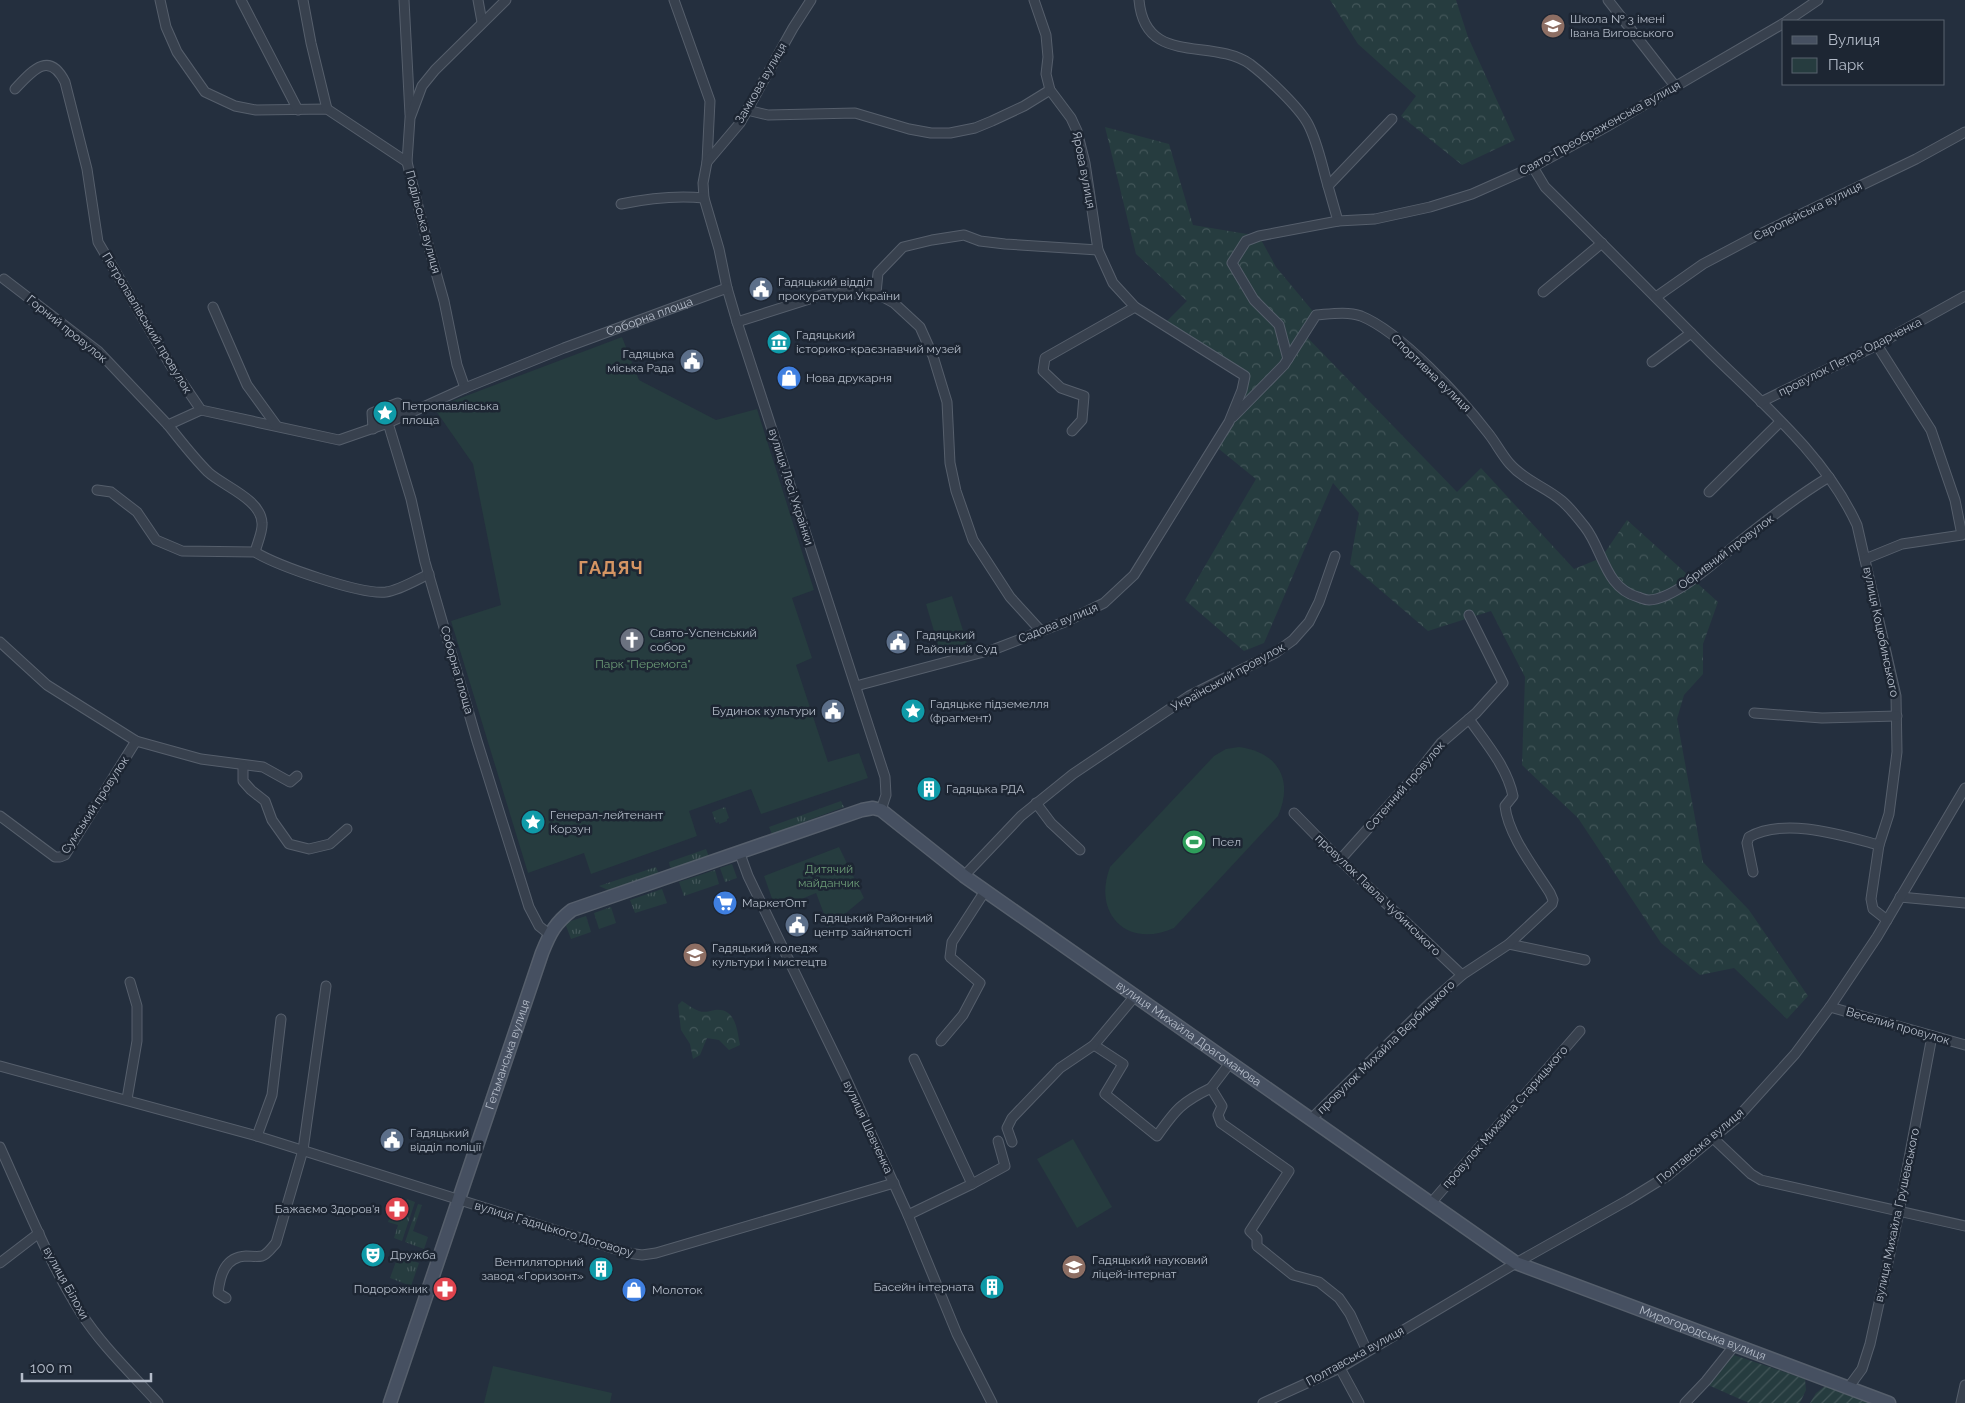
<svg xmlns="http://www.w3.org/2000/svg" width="1965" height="1403" viewBox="0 0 1965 1403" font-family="Raleway,sans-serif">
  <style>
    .grass { fill: url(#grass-tufts) }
    .forest { fill: url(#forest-crowns) }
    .park { fill: #263c3f }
    .garden { fill: url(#garden-furrows) }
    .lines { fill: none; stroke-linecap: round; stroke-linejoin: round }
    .street-casing { stroke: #565f6c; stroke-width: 11 }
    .secondary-casing { stroke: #565f6c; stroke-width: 15 }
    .street { stroke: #38414e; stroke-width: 9 }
    .secondary { stroke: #465061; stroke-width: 12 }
    .labels { text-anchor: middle; stroke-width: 5; stroke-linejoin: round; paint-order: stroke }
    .poi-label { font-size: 12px; fill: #b4bcc9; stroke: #1d2633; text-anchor: start }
    .street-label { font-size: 12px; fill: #b4bcc9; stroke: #1d2633 }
    .park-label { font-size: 12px; fill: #6b9a76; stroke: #1d2633 }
    .district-label { font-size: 18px; font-weight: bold; letter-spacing: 1px; fill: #d59563; stroke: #1d2633 }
  </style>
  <defs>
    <pattern id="grass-tufts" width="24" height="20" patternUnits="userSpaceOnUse" patternTransform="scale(1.25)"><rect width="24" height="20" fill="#263c3f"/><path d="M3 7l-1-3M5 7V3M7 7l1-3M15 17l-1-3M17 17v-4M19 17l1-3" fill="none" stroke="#435659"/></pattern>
    <pattern id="forest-crowns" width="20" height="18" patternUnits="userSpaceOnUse" patternTransform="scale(1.25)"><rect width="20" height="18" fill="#263c3f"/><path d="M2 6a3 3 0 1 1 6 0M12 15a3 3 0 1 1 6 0" fill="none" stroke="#435659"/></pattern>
    <pattern id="garden-furrows" width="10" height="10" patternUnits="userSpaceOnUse" patternTransform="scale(1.25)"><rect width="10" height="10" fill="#263c3f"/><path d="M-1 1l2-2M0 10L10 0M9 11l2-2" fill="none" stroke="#435659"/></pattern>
  </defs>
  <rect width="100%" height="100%" fill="#242f3e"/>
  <!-- grass -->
  <g class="grass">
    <polygon points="841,801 844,807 772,834 769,827"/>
    <polygon points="725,807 729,818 727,819 727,821 719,824 719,822 716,823 712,812"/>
    <polygon points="706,849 709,857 674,869 670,867 669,862"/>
    <polygon points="732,864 737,878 725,882 720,868"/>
    <polygon points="656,867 658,872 656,875 615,889 608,890 599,886"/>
    <polygon points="715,870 719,884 684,896 679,882"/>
    <polygon points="662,889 667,903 635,913 630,900"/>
    <polygon points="611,907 616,923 599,929 594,913"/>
    <polygon points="586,916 591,932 571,939 565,923"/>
    <polygon points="407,1199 415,1202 402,1241 394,1238 398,1225 388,1222 392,1210 402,1214"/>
    <polygon points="418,1204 422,1205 413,1231 428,1237 424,1249 405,1242"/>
    <polygon points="398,1256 419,1263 411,1286 390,1278"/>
  </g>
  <!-- forest -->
  <g class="forest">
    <polygon points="1330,0 1456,0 1468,37 1515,140 1462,165 1401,116 1416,96 1358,44"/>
    <polygon points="1105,127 1169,144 1193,225 1259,236 1276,267 1316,315 1304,334 1457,492 1481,468 1574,569 1601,558 1627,520 1718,602 1703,644 1703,674 1684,695 1677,719 1703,862 1749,910 1808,996 1787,1019 1734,968 1700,975 1661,943 1578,818 1522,765 1525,677 1491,611 1428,631 1350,564 1359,513 1333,483 1264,643 1244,651 1185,600 1256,479 1214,445 1245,376 1164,324 1187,301 1136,254"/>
    <path d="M682,1001C687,1004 693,1009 699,1011C704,1013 710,1011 715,1010C736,1008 737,1030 740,1045L729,1050L719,1040L707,1038L700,1055L693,1059L690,1044L681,1030L678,1005Z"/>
  </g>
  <!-- park -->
  <g class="park">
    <polygon points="622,337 639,380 716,420 757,409 814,590 792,598 812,658 796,665 828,762 859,753 868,778 761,814 751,789 689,811 697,836 591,874 584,853 528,873 451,621 501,605 473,464 434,408"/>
    <polygon points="952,596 968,646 941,655 926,604"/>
    <path d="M1239,747C1278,752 1294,780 1278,816L1174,928C1128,949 1092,915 1110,867L1214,756L1226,749Z"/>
    <polygon points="839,847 864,898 829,927 816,893 776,910 764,876"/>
    <polygon points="1073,1139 1112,1207 1077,1228 1037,1159"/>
    <polygon points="493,1366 612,1393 610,1403 484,1403"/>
  </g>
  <!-- garden -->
  <g class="garden">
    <polygon points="1734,1355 1805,1379 1806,1390 1800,1403 1749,1403 1708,1385 1729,1357"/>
    <polygon points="1825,1386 1874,1403 1810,1403 1816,1393"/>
  </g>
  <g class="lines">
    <defs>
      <g id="street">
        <polyline points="160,0 166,27 177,52 205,92 235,106 256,110 327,109 407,162"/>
        <polyline points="241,0 298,110"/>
        <polyline points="303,0 311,43 327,109"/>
        <polyline points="404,0 410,115"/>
        <polyline points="478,0 482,22"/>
        <polyline points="674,0 710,101 707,162 703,183 704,198 719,249 727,288 737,322 885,777 886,795 881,810"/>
        <path d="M1139,0C1145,67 1211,37 1250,64C1266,76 1299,107 1308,124C1318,143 1322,166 1328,186"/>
        <polyline points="1608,0 1675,86"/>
        <polyline points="1787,21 1818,0"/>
        <path d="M15,89C32,71 49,50 65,82L87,169L98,242L171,366L201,410L339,440L388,423"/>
        <polyline points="747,110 768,115 855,113 909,129 931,133 950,133 975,128 992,121 1024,106 1050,90"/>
        <polyline points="707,162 740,123 793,28 811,0"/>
        <path d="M1533,167L1545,187C1601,242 1656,298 1711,353C1764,405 1826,457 1857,525L1896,696L1897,752L1889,814L1879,845L1871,899L1873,909L1887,920"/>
        <path d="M621,204C650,198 675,195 704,198"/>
        <polyline points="1338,221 1328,186 1392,119"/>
        <polyline points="4,279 98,351 168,425 201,410"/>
        <polyline points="1543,292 1602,243"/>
        <polyline points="876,293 894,303 920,327 933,356 947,402 950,463 956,491 973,540 1010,597 1041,631"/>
        <polyline points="876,293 878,273 903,247 932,240 964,235 980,241 1005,244 1098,250"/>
        <polyline points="1656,297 1703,264 1752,238 1916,159 1965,132"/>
        <polyline points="213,307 247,385 276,425"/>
        <polyline points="737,322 825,294 876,293"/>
        <polyline points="1288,359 1279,325 1254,300 1232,263 1246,241 1259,236 1338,221 1375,219 1430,207 1472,194 1533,167 1606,127 1784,23"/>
        <polyline points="1652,362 1691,333"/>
        <polyline points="465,388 457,365 444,301 424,230 407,162 410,118 422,86 435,70 506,0"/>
        <polyline points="1761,402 1877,345 1965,296"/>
        <path d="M1233,417L1284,365L1316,315C1330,314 1347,311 1361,316C1401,332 1461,398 1488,433C1496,443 1502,455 1510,464C1525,481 1546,487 1562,501C1570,508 1578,518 1585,527C1603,550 1605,588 1638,597C1641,598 1645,600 1649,600C1677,599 1721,556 1743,539C1771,517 1799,495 1829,477"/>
        <path d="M168,425C181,441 193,457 208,472C223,486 261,499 262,523C263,531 257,544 255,552"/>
        <polyline points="373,429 372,413 398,403 403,416"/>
        <polyline points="1072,431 1082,420 1084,396 1061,388 1043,371 1045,358 1135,307"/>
        <path d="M97,490L111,492L137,512L156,540L182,551L255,552C278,566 361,595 386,592C400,590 416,580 429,574"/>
        <polyline points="1709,492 1780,422"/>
        <polyline points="1865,559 1902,544 1962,535 1955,500 1931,430 1877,345"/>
        <polyline points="0,642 47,685 136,741 201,759 263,767 290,782 297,776"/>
        <polyline points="856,686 995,649 1067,621 1104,603 1134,575 1229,422 1242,390 1245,376 1135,307 1113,283 1098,250 1085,163 1077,131 1071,118 1050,90 1046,74 1048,57 1046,35 1034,0"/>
        <polyline points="1754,713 1822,718 1897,716"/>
        <polyline points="243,766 243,781 251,790 265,801 272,820 289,844 309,849 330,844 347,829"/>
        <polyline points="1036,803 1051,823 1080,850"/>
        <polyline points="1294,813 1340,860 1462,975"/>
        <polyline points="0,816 55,857 60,857 65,855 136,741"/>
        <polyline points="740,854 748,876 844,1074 908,1215 957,1334 992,1403"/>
        <polyline points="1340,860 1415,776 1441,743 1476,713 1503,683 1469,615"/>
        <path d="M1753,872L1747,843L1749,837C1785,817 1841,835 1879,845"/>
        <polyline points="964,876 1021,816 1073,774 1189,696 1275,653 1293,640 1309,622 1319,602 1335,556"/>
        <polyline points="1900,897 1965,903"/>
        <path id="s1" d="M549,934L539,926L529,907L477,741L425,562L411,499L388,423L465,388L564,348L727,288"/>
        <polyline points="1509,944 1585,960"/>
        <path d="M1135,996L1094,1045L1123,1064L1105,1094L1157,1136C1176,1109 1182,1102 1211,1088"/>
        <polyline points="1830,1007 1965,1045"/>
        <polyline points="941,1041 963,1015 980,983 950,957 952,942 985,891"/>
        <polyline points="1230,1063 1211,1088 1222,1106 1218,1115 1221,1123 1289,1171 1250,1231 1257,1238 1257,1246 1293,1275 1319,1282 1339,1298 1350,1314 1367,1351"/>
        <polyline points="0,1066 257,1136 628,1253 642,1255 656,1253 894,1183"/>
        <polyline points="127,1099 137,1041 137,1006 130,982"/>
        <path d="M1311,1119L1429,1004L1462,975L1509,944L1552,904L1553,900L1550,893C1535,869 1508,835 1505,806L1513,796C1507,767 1486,743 1469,719"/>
        <polyline points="257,1136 272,1095 281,1019"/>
        <polyline points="1713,1138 1751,1174 1761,1180 1965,1226"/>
        <polyline points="1012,1142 1007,1128 1012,1118 1060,1068 1094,1045"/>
        <path d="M0,1147C25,1202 48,1261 81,1313C102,1346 132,1374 158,1403"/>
        <polyline points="972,1184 1005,1166 998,1141"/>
        <polyline points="1431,1203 1580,1031"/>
        <polyline points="908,1215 972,1184 914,1059"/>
        <polyline points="0,1263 39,1233"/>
        <path d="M226,1298L218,1293C220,1275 225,1257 246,1256C251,1256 257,1257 262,1256C268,1254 272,1247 276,1243L303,1150L326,986"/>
        <polyline points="1340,1368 1359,1403"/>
        <polyline points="1848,1388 1862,1369 1870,1344 1899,1212 1932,1036"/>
        <polyline points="1263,1403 1340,1368 1516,1263 1628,1200 1667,1176 1738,1117 1795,1054 1830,1007 1877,937 1965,788"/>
        <polyline points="1685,1403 1706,1381 1734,1346"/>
        <polyline points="1961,1403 1965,1385"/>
      </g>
      <g id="secondary">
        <path id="s2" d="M390,1403L542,953C550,933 555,923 572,910L862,810L873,808L881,810L964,876L1516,1263L1889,1403"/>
      </g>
    </defs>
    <!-- street casing -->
    <use href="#street" class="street-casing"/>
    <!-- secondary casing -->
    <use href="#secondary" class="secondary-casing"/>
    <!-- street -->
    <use href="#street" class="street"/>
    <!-- secondary -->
    <use href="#secondary" class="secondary"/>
  </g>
  <!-- icons -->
  <defs>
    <symbol id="school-disc" viewBox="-11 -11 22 22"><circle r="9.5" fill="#8d6e63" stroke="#1d2633"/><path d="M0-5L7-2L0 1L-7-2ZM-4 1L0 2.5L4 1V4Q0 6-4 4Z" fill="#fff"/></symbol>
    <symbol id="civic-disc" viewBox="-11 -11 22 22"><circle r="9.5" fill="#5c6f8a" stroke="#1d2633"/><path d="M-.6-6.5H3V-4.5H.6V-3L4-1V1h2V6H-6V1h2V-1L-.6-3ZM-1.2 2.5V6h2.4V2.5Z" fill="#fff"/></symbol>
    <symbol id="museum-disc" viewBox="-11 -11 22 22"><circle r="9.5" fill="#0f9aa8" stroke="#1d2633"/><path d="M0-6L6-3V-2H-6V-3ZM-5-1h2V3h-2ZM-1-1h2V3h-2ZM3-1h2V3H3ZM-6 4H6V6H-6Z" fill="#fff"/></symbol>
    <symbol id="shop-disc" viewBox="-11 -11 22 22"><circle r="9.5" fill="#3f7fe0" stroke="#1d2633"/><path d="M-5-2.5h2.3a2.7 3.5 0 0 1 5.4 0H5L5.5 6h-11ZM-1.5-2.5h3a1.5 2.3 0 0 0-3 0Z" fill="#fff"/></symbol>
    <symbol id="sight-disc" viewBox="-11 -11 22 22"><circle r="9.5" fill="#0f9aa8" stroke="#1d2633"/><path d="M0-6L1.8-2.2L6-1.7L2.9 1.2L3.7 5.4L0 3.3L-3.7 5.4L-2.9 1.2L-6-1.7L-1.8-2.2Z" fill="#fff"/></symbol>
    <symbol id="church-disc" viewBox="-11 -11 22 22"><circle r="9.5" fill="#6b7280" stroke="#1d2633"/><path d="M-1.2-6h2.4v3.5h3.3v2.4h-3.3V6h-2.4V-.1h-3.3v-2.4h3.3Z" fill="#fff"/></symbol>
    <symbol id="building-disc" viewBox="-11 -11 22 22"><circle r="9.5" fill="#0f9aa8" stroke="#1d2633"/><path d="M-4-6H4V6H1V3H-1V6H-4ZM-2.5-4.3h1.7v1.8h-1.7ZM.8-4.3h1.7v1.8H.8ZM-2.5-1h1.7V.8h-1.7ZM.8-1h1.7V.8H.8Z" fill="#fff"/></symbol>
    <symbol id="stadium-disc" viewBox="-11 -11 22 22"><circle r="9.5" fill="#2e9e5b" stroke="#1d2633"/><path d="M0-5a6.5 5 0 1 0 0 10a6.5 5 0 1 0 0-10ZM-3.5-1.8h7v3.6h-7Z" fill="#fff"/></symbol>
    <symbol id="supermarket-disc" viewBox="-11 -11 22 22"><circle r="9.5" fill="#3f7fe0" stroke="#1d2633"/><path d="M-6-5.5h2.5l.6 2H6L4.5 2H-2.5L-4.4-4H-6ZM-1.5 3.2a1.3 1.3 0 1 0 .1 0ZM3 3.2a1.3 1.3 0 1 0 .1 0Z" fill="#fff"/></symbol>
    <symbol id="university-disc" viewBox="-11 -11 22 22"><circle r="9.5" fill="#8d6e63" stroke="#1d2633"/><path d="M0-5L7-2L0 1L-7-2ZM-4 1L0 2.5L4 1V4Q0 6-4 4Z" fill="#fff"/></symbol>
    <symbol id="pharmacy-disc" viewBox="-11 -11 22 22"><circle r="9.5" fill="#e0444e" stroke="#1d2633"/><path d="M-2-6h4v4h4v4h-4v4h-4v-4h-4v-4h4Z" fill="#fff"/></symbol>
    <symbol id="theatre-disc" viewBox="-11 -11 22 22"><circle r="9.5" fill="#0f9aa8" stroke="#1d2633"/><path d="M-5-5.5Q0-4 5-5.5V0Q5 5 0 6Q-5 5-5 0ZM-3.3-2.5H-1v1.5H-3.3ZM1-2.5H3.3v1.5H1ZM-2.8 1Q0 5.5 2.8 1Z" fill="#fff"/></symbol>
  </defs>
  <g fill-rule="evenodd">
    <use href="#school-disc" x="1539" y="12" width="28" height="28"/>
    <use href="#civic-disc" x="747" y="275" width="28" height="28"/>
    <use href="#museum-disc" x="765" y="328" width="28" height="28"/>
    <use href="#civic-disc" x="678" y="347" width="28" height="28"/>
    <use href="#shop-disc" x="775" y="364" width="28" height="28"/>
    <use href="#sight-disc" x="371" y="399" width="28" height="28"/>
    <use href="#church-disc" x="618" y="626" width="28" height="28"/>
    <use href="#civic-disc" x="884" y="628" width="28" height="28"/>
    <use href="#civic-disc" x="819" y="697" width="28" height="28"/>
    <use href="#sight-disc" x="899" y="697" width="28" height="28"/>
    <use href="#building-disc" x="915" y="775" width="28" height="28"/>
    <use href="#sight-disc" x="519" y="808" width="28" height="28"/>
    <use href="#stadium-disc" x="1180" y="828" width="28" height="28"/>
    <use href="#supermarket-disc" x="711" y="889" width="28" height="28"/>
    <use href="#civic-disc" x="783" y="911" width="28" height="28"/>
    <use href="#university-disc" x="681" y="941" width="28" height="28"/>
    <use href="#civic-disc" x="378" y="1126" width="28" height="28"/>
    <use href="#pharmacy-disc" x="383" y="1195" width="28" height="28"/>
    <use href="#theatre-disc" x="359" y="1241" width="28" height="28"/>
    <use href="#school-disc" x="1060" y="1253" width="28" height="28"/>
    <use href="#building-disc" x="587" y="1255" width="28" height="28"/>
    <use href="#building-disc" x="978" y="1273" width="28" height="28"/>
    <use href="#pharmacy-disc" x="431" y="1275" width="28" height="28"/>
    <use href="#shop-disc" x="620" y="1276" width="28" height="28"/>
  </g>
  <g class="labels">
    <!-- poi labels -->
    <g class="poi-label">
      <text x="1570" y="23">Школа № 3 імені<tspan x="1570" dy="14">Івана Виговського</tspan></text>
      <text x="778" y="286">Гадяцький відділ<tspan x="778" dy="14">прокуратури України</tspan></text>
      <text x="796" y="339">Гадяцький<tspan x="796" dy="14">історико-краєзнавчий музей</tspan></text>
      <text x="674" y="358" text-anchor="end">Гадяцька<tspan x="674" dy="14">міська Рада</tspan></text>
      <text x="806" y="382">Нова друкарня</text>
      <text x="402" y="410">Петропавлівська<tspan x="402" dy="14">площа</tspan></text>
      <text x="650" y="637">Свято-Успенський<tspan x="650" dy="14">собор</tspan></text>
      <text x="916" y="639">Гадяцький<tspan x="916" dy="14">Районний Суд</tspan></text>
      <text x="930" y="708">Гадяцьке підземелля<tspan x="930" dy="14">(фрагмент)</tspan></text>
      <text x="816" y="715" text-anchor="end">Будинок культури</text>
      <text x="946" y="793">Гадяцька РДА</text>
      <text x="550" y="819">Генерал-лейтенант<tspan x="550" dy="14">Корзун</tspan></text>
      <text x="1212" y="846">Псел</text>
      <text x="742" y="907">МаркетОпт</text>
      <text x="814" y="922">Гадяцький Районний<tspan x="814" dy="14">центр зайнятості</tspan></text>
      <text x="712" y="952">Гадяцький коледж<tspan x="712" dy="14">культури і мистецтв</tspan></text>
      <text x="410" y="1137">Гадяцький<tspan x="410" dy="14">відділ поліції</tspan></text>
      <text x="380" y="1213" text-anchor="end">Бажаємо Здоров'я</text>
      <text x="390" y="1259">Дружба</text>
      <text x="1092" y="1264">Гадяцький науковий<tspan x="1092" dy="14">ліцей-інтернат</tspan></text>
      <text x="584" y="1266" text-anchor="end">Вентиляторний<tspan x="584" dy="14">завод «Горизонт»</tspan></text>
      <text x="974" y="1291" text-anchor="end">Басейн інтерната</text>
      <text x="428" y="1293" text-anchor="end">Подорожник</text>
      <text x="652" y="1294">Молоток</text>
    </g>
    <!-- street labels -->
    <g class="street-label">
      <text transform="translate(761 83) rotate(-60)" y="4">Замкова вулиця</text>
      <text transform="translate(1600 128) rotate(-29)" y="4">Свято-Преображенська вулиця</text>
      <text transform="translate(1084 170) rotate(79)" y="4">Ярова вулиця</text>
      <text transform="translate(1808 211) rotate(-26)" y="4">Європейська вулиця</text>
      <text transform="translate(423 222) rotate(75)" y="4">Подільська вулиця</text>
      <text dy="4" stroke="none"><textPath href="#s1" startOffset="821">Соборна площа</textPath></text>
      <text transform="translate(147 323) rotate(59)" y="4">Петропавлівський провулок</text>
      <text transform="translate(67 329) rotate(39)" y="4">Горний провулок</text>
      <text transform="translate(1850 357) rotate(-27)" y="4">провулок Петра Одарченка</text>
      <text transform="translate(1431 373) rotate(44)" y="4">Спортивна вулиця</text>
      <text transform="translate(791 487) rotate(72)" y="4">вулиця Лесі Українки</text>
      <text transform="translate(1726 552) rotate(-37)" y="4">Обривний провулок</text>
      <text transform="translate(1058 623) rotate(-23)" y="4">Садова вулиця</text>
      <text transform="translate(1881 632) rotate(78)" y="4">вулиця Коцюбинського</text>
      <text transform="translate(457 670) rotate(74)" y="4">Соборна площа</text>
      <text transform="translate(1228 677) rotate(-29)" y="4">Український провулок</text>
      <text transform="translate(1405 786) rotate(-49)" y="4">Сотенний провулок</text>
      <text transform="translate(95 805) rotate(-57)" y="4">Сумський провулок</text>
      <text transform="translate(1378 895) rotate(44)" y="4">провулок Павла Чубинського</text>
      <text transform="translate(1898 1026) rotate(16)" y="4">Веселий провулок</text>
      <text dy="4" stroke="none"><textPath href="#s2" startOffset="1235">вулиця Михайла Драгоманова</textPath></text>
      <text transform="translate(1386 1047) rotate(-44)" y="4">провулок Михайла Вербицького</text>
      <text dy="4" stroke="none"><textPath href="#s2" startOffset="368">Гетьманська вулиця</textPath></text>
      <text transform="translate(1505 1117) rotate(-49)" y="4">провулок Михайла Старицького</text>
      <text transform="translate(868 1127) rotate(65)" y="4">вулиця Шевченка</text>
      <text transform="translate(1700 1146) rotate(-40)" y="4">Полтавська вулиця</text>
      <text transform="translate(1897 1215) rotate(-78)" y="4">вулиця Михайла Грушевського</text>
      <text transform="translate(554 1229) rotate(17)" y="4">вулиця Гадяцького Договору</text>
      <text transform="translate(66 1283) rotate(61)" y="4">вулиця Білохи</text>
      <text dy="4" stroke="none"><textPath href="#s2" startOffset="1834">Мирогородська вулиця</textPath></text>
      <text transform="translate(1355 1356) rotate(-29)" y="4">Полтавська вулиця</text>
    </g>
    <!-- park labels -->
    <g class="park-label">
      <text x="643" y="668">Парк "Перемога"</text>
      <text x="829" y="873">Дитячий<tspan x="829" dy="14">майданчик</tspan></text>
    </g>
    <!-- district labels -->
    <g class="district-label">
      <text x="611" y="574">ГАДЯЧ</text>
    </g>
  </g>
  <!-- legend -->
  <rect x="1782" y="20" width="162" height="65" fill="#1d2633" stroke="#59626f"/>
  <rect x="1792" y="36" width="25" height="8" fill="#465061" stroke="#59626f"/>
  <text x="1828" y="45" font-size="15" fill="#b4bcc9">Вулиця</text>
  <rect x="1792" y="58" width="25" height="15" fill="#263c3f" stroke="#59626f"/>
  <text x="1828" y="70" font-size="15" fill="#b4bcc9">Парк</text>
  <!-- scale -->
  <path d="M22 1373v8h129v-8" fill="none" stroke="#b4bcc9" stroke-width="2.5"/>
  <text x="30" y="1373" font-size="15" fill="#b4bcc9" stroke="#1d2633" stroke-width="4" paint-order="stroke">100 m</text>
</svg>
